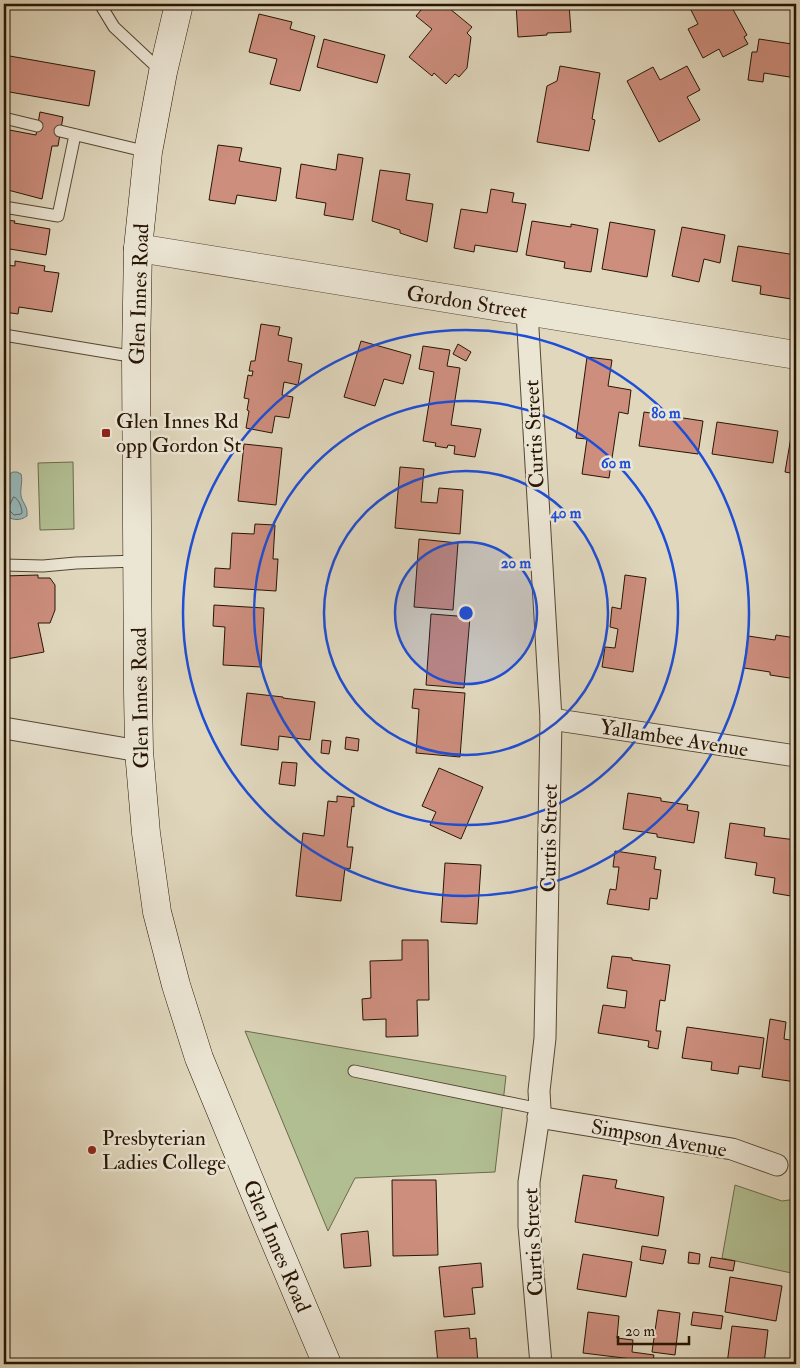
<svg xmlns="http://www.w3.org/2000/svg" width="800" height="1368" viewBox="0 0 800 1368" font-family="'IM FELL Double Pica',serif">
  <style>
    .green { fill: #b1be92; stroke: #6c6a4a }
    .water { fill: #97b7b9; stroke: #6a7670 }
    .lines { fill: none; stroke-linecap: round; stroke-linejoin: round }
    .shore { stroke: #5f665e; stroke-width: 1 }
    .building { fill: #cd8e7e; stroke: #271503 }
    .service-casing { stroke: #554632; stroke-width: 13 }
    .minor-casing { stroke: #554632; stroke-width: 23 }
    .tertiary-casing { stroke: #554632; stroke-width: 29 }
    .secondary-casing { stroke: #271503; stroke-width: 29 }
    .service { stroke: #ebe5d4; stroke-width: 11 }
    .minor { stroke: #ebe5d4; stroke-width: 21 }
    .tertiary { stroke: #ebe5d4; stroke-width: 28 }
    .secondary { stroke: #ebe5d4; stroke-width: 28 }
    .ring { fill: none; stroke: #1d4ed8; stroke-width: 2.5 }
    .poi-dot { fill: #8f2418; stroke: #ebe5d4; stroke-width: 2 }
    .labels { text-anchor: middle; stroke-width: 5; stroke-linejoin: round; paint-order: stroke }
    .street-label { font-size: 21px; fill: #271503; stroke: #ebe5d4 }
    .poi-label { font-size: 21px; fill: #271503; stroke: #ebe5d4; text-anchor: start }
    .centre { fill: #1d4ed8; stroke: #ebe5d4; stroke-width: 2.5 }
    .ring-label { font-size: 15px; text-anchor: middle; font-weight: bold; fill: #1d4ed8; stroke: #ebe5d4; stroke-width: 5; stroke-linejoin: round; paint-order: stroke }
  </style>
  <rect width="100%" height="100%" fill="#e0d7bd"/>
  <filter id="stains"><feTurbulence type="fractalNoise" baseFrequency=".004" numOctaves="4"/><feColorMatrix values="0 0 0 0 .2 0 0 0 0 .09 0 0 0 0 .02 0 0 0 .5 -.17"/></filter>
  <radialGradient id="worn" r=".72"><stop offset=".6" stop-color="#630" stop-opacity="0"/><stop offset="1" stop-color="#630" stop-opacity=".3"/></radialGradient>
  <!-- green -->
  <g class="green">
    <polygon points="73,462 74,529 40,530 38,463"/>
    <polygon points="245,1031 506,1076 495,1172 355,1178 328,1231"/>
    <polygon points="735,1185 782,1201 796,1199 796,1274 722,1258"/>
  </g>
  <!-- water -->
  <path class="water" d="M13,472H17L21,474C23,481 20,488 21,496C23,504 28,506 27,516C20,521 14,520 7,517C3,510 3,507 7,500C6,488 0,479 13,472Z"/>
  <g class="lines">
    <!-- shore -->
    <path class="shore" d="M14,497C19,499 22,508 22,513L21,514L14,515L8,509Z"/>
  </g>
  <!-- building -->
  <g class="building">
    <polygon points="426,4 444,4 472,27 467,33 471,37 467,68 459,77 455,74 446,84 434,73 432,76 409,57 432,29 416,16"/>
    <polygon points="516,4 569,4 571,32 547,33 547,35 518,37"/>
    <polygon points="688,4 730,4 747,35 744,37 748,44 723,57 719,49 703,58 688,29 698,24"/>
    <polygon points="259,14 292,22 290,29 315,36 300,91 270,84 277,59 249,52"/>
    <polygon points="794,35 796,35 796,78 764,73 763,82 748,80 752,52 757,52 759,39 792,44"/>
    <polygon points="324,39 385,55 377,83 317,67"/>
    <polygon points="4,55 95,71 89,106 4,91"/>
    <polygon points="560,66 600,73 592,119 595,120 589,151 537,142 547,86 557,81"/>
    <polygon points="687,66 700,90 687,97 700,120 659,142 627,81 653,67 660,80"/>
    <polygon points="40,112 63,117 58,146 52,146 42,199 4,189 4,129 36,135"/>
    <polygon points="218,145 242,148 239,161 281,168 276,201 237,195 235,204 209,200"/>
    <polygon points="338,154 363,158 353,220 324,215 326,203 296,198 301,164 336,170"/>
    <polygon points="380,170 410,174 406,200 433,204 427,242 400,233 400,230 372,221"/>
    <polygon points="491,189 514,193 512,202 526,204 517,252 475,245 474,252 454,248 461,209 487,213"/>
    <polygon points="4,220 15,221 14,223 50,229 46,255 4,248"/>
    <polygon points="532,221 571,227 571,224 598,229 591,272 564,268 565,262 526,255"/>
    <polygon points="610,222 655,230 647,277 602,269"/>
    <polygon points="682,227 725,235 720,263 704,259 699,282 672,276"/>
    <polygon points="738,246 796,255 796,268 791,299 760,294 761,286 732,281"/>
    <polygon points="15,261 45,266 44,271 59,273 52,312 19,307 18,314 4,312 5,297 4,297 4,265 15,266"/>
    <polygon points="261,324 280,327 278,335 292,338 288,361 302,364 298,385 284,382 282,395 293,397 289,418 275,416 272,433 246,428 249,411 247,410 249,399 244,398 248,375 252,376 253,371 249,371 251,361 255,361"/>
    <polygon points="361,341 411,355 403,384 384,379 375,406 344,397"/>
    <polygon points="458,344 471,352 466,361 453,354"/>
    <polygon points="423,346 450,350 447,366 460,368 451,425 481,429 475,457 454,454 455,446 448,445 447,448 435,446 436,443 423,441 434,372 419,369"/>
    <polygon points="587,357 612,360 608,386 631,390 628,414 619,412 609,478 582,474 587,439 576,438"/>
    <polygon points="644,412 703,421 698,454 639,446"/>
    <polygon points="717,422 778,431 773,463 712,454"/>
    <polygon points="791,437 796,437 796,474 785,472"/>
    <polygon points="244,444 282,448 276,505 238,501"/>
    <polygon points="400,467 424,469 421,502 437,503 439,488 463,490 460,534 395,528"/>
    <polygon points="255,524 275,525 273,559 278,559 276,591 214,587 215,568 230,569 232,533 254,534"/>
    <polygon points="419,539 458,543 453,610 414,607"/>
    <polygon points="38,575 38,578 50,578 55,585 55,610 50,623 38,623 44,652 7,659 4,642 4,576"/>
    <polygon points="625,575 646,578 633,672 602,667 605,647 615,648 618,629 610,627 612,607 621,609"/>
    <polygon points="214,605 264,608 261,667 223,665 225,627 213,626"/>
    <polygon points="431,614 470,617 464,688 426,685"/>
    <polygon points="776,635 796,638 796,679 770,675 770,672 744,668 748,636 775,640"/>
    <polygon points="414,689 465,693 460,757 416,753 419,709 412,708"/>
    <polygon points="247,693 283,697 283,698 315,702 310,740 279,736 278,750 241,745"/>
    <polygon points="346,737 359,739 358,751 345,749"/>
    <polygon points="322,740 331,741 329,754 321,753"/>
    <polygon points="282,762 297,763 295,786 279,784"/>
    <polygon points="439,768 483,787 461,839 430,825 436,812 422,806"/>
    <polygon points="628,793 661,798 661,801 688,805 687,810 699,812 694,843 657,837 657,834 623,829"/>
    <polygon points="337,796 354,798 354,807 352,806 347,847 353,847 350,869 345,868 341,901 296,896 303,833 324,836 328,801 337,802"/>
    <polygon points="730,823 765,828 764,836 796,840 796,855 791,896 773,893 775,878 755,875 757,863 725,858"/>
    <polygon points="615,851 656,857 654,869 661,870 657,899 650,898 649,910 607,904 610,889 616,890 619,867 613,867"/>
    <polygon points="445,863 481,865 477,924 441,922"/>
    <polygon points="402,940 428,940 429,1000 417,1000 418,1036 386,1037 386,1019 363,1020 362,999 371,998 370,961 402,960"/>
    <polygon points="612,956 632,958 632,960 670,965 665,1001 660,1000 656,1031 661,1031 658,1049 648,1047 649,1041 598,1033 603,1005 625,1008 627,991 607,988"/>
    <polygon points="770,1019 786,1022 784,1039 796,1041 796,1082 762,1077"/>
    <polygon points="687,1027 764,1038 760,1069 739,1066 738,1074 711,1070 712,1062 682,1058"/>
    <polygon points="583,1175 617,1180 615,1188 664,1197 658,1236 575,1222"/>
    <polygon points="392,1180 436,1180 438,1255 393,1256"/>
    <polygon points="368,1231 371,1266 344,1268 341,1234"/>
    <polygon points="642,1246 666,1250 663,1264 640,1260"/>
    <polygon points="689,1252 700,1254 699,1264 688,1263"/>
    <polygon points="583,1254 632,1262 626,1297 577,1289"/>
    <polygon points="711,1257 735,1261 733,1271 709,1267"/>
    <polygon points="481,1263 483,1287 472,1288 475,1314 444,1317 439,1267"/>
    <polygon points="730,1277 782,1286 776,1321 725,1312"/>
    <polygon points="658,1310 680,1313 675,1355 652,1352"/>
    <polygon points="588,1312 619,1316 617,1338 633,1340 632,1352 654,1355 652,1364 631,1363 632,1359 583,1353"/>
    <polygon points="693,1312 723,1316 721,1329 691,1325"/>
    <polygon points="732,1326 768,1330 764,1364 727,1364"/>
    <polygon points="469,1328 470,1339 476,1338 478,1364 438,1364 435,1331"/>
  </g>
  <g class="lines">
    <defs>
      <g id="service">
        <polyline points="100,4 114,27 161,71"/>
        <polyline points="4,118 37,126"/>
        <polyline points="60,131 148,152"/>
        <polyline points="4,207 58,216 75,135"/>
        <polyline points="4,335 136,357"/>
        <polyline points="4,565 43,566 76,563 137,561"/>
        <polyline points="354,1071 540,1109"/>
      </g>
      <g id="minor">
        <polyline points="527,312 551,719 545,1038 539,1091 540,1109 529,1182 529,1226 541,1364"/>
        <polyline points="551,719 796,756"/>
        <polyline points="4,728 139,751"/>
        <polyline points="538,1117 732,1149 777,1165"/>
      </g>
      <polyline id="tertiary" points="138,248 796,355"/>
      <polyline id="secondary" points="179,4 163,72 148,152 138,248 136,357 138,692 139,751 146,833 157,912 176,985 199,1058 263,1213 327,1364"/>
    </defs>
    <!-- service casing -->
    <use href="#service" class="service-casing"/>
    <!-- minor casing -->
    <use href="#minor" class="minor-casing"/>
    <!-- tertiary casing -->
    <use href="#tertiary" class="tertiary-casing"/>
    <!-- secondary casing -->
    <use href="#secondary" class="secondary-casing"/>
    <!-- service -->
    <use href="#service" class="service"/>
    <!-- minor -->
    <use href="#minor" class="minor"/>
    <!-- tertiary -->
    <use href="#tertiary" class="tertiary"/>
    <!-- secondary -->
    <use href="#secondary" class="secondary"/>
  </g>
  <!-- distance rings -->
  <circle cx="466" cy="613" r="71" fill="#1d4ed8" fill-opacity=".12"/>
  <g class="ring">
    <circle cx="466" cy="613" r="71"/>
    <circle cx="466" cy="613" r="142"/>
    <circle cx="466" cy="613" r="212"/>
    <circle cx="466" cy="613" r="283"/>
  </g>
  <!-- markers -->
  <g class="poi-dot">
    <rect x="101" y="428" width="10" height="10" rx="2.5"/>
    <circle cx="92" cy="1150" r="5"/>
  </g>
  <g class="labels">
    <!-- street labels -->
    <g class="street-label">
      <text transform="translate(139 294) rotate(-88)" y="7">Glen Innes Road</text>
      <text transform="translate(467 302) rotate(9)" y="7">Gordon Street</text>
      <text transform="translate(534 434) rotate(-93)" y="7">Curtis Street</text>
      <text transform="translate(140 698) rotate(-91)" y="7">Glen Innes Road</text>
      <text transform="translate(674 738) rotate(9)" y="7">Yallambee Avenue</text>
      <text transform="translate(549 838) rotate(-89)" y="7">Curtis Street</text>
      <text transform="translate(659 1138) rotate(10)" y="7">Simpson Avenue</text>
      <text transform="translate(533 1242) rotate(-93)" y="7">Curtis Street</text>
      <text transform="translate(277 1246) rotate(67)" y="7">Glen Innes Road</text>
    </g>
    <!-- poi labels -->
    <g class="poi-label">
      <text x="116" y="428">Glen Innes Rd<tspan x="116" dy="24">opp Gordon St</tspan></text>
      <text x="102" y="1145">Presbyterian<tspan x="102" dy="24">Ladies College</tspan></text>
    </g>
  </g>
  <circle cx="466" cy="613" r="8" class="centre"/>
  <g class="ring-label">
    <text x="666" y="418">80 m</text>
    <text x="616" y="468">60 m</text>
    <text x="566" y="518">40 m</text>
    <text x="516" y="568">20 m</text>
  </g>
  <!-- margin -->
  <rect width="800" height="1368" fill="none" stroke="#e0d7bd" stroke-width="20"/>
  <rect x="5" y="5" width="790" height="1358" fill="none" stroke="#271503" stroke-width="2.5"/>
  <rect x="10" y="10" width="780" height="1348" fill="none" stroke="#271503"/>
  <!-- scale -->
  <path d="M618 1336v8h71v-8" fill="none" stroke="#271503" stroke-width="2.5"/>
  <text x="625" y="1336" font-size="15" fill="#271503" stroke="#ebe5d4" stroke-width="4" paint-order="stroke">20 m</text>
  <rect width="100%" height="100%" filter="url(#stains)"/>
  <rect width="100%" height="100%" fill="url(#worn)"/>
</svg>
